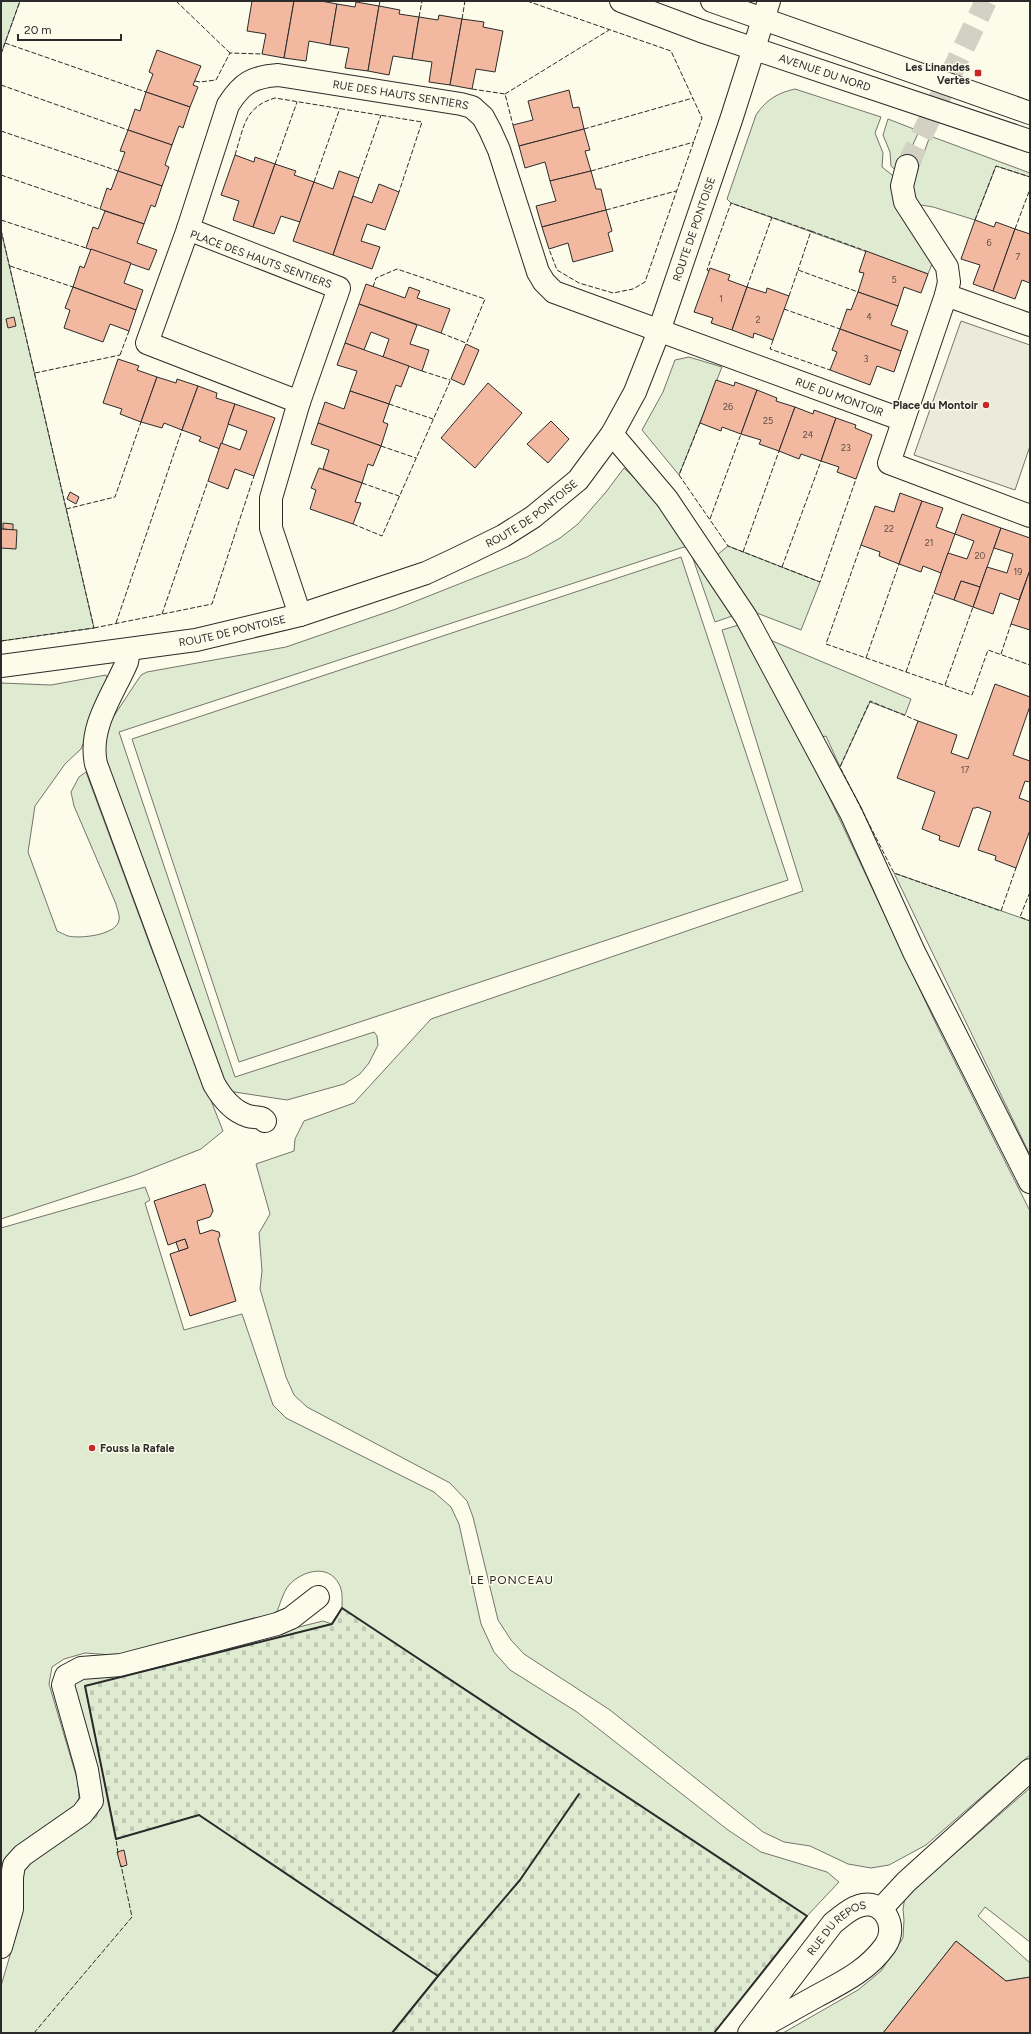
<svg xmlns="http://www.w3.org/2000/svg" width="1031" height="2034" viewBox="0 0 1031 2034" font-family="Figtree,sans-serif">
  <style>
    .green { fill: #deebd1; stroke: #74746e }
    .cemetery { fill: url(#cemetery-stones); stroke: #74746e }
    .parking { fill: #eceadb; stroke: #74746e }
    .building { fill: #f2b8a0; stroke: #2b2b2b }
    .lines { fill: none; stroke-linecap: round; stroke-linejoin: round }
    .minor-tunnel { stroke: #d3d1c4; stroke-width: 22; stroke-dasharray: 22 11; stroke-linecap: butt }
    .minor-casing { stroke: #2b2b2b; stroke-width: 24 }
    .minor { stroke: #fdfbea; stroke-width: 22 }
    .fence { stroke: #2b2b2b; stroke-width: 1; stroke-dasharray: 5 2; stroke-linecap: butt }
    .wall { stroke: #2b2b2b; stroke-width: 2 }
    .poi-dot { fill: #c62828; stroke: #fdfbea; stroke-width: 1.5 }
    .labels { text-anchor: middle; stroke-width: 3; stroke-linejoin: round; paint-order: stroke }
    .number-label { font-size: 9px; fill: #5d4e48 }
    .poi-label { font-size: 11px; font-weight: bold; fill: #2b2b2b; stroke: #fdfbea; text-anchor: end }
    .street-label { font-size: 11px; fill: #2b2b2b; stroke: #fdfbea }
    .neighbourhood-label { font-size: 12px; letter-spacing: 1px; fill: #2b2b2b; stroke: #fdfbea }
  </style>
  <defs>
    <pattern id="cemetery-stones" width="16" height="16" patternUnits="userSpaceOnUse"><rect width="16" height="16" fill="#deebd1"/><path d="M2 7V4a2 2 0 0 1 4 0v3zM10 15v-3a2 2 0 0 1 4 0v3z" fill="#bfcab4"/></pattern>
  </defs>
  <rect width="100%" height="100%" fill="#fdfbea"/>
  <!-- green -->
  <g class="green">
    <polygon points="1,1 20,1 1,54"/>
    <path d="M795,89L881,117L875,133L883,153L882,167L897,179L900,213L932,264L928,274L731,203L727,199L756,115C766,100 777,93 795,89Z"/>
    <polygon points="888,119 919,131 900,174 891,166 890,152 883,135"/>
    <polygon points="930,136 1030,173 1030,177 996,166 975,220 933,207 921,205 914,202 911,188"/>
    <polygon points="1,230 94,628 1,641"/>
    <polygon points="689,357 722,367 679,475 642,430 663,392 675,360"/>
    <polygon points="624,468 649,492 738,614 715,622 691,553 688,547 684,547 119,732 235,1077 374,1032 377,1036 378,1045 369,1063 360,1074 344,1084 287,1100 228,1091 104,767 104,731 141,675 147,672 286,647 396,609 527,557 560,538 578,524 606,492"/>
    <polygon points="728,546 820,582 801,630 749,610 717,555"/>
    <polygon points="681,557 788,880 239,1062 132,739"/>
    <polygon points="742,624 832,803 938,1028 1030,1211 1030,1755 926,1845 889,1865 871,1868 848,1864 810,1846 784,1842 763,1832 610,1710 524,1654 511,1640 498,1620 473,1517 467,1501 450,1483 307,1407 294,1395 286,1377 260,1289 262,1271 259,1233 270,1214 256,1164 294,1151 295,1139 304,1121 354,1103 431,1019 803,891 722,630"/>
    <polygon points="763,637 911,699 905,715 870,702 840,767 826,736 819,738"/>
    <path d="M106,675L108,682L81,749L65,764L35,806L28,852L57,931C60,932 65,935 68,936C80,939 117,935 119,920C120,915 117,909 116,904L74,806L71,792L79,777L86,772L153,953L223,1131L201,1149L135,1175L1,1219V683L51,685Z"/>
    <polygon points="894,873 1030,921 1030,1155"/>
    <path d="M145,1187L150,1200L145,1203L184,1330L242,1314L273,1405L286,1418L434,1492L451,1507L459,1524L481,1624L494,1652L510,1670L577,1712L728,1830L761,1852L827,1872L839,1882L807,1916L342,1608C342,1600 343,1591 339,1584C328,1563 302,1571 289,1585C283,1592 280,1605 276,1614L126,1656L85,1653L64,1659L52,1667L49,1684L78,1782L79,1798L74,1808L7,1856L1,1866V1228Z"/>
    <polygon points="323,1621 332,1624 85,1686 116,1839 199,1815 438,1976 392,2033 1,2033 1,1986 18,1928 20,1877 30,1858 96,1817 99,1810 98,1790 70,1680 114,1673"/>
    <polygon points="1030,1788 1030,1942 985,1907 978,1916 1030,1963 1030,1977 1006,1981 956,1941 883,2033 783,2033 858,1990 881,1971 903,1938 904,1920 903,1909 905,1897"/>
  </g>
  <!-- cemetery -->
  <polygon class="cemetery" points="342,1608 807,1916 714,2033 392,2033 438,1976 199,1815 116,1839 85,1686 331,1624"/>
  <!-- parking -->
  <polygon class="parking" points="961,321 1030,345 1030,446 1015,490 914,455"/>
  <!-- building -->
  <g class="building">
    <polygon points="252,1 294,1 284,58 262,54 266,34 247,31"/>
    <polygon points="294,1 321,1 337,4 330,45 309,41 306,61 284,58"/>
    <polygon points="356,2 379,6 368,71 345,68 349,48 330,45 337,4 355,7"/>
    <polygon points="379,6 400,10 399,14 419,17 412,59 393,56 389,75 368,71"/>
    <polygon points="439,15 462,19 450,85 429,82 432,62 412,59 419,17 438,20"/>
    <polygon points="462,19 484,22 483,27 503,31 495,72 476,69 472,89 450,85"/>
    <polygon points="157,50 201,66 193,85 198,87 190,107 146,92 153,74 149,72"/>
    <polygon points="569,90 573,108 579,107 584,129 519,146 513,125 533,120 528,101"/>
    <polygon points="146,92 190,107 183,128 179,126 172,145 128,130 135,109 140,111"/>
    <polygon points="584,129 590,150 585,151 591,171 550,181 545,162 525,168 519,146"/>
    <polygon points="128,130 172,145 165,165 169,167 162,186 118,171 125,152 120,151"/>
    <polygon points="235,155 254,162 255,157 275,164 253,227 233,220 239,201 221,195"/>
    <polygon points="275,164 296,171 294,175 314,182 300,222 281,216 274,234 253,227"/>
    <polygon points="118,171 162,186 155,207 151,205 144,224 100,209 107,188 111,190"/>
    <polygon points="339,171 359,178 333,255 293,241 314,182 333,189"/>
    <polygon points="591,171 596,189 601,189 606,210 542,227 536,206 556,201 550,181"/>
    <polygon points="379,184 399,192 385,230 367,224 361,241 380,247 372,269 333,255 353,196 372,203"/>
    <polygon points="606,210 612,231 608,233 613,251 573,262 568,243 549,249 542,227"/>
    <polygon points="105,211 144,224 137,243 157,250 149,270 86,248 93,227 98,229"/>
    <polygon points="975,220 994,227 996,222 1015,229 993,291 973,284 980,265 961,259"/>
    <polygon points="1015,229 1030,234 1030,283 1022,280 1015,299 993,291"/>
    <polygon points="91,249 131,263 124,283 143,290 136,310 73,287 80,266 84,268"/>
    <polygon points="866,251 928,274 921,293 904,287 898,306 858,292 864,273 859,272"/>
    <polygon points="710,268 730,275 728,280 747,287 732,330 711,323 713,318 694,312"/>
    <polygon points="366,284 405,298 409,287 420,291 417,298 450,309 441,333 359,304"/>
    <polygon points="73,287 136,310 129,331 110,324 103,342 64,328 70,310 65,308"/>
    <polygon points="747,287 766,293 767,288 789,296 773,340 754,333 753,338 732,330"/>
    <polygon points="858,292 898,306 891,325 908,331 901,351 840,329 847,309 851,310"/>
    <polygon points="359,304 417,325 410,344 429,350 422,371 383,357 389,339 371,332 364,350 345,343"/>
    <polygon points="14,317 16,326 8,328 6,319"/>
    <polygon points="840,329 901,351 894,372 877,366 870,385 830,370 837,352 832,350"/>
    <polygon points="345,343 409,366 401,387 396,385 389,404 350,391 357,371 337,365"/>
    <polygon points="466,344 479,350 464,385 451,379"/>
    <polygon points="118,359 139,366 137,370 157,377 141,422 120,414 122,409 103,403"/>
    <polygon points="157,377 176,383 177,379 198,386 182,430 164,423 162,428 141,422"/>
    <polygon points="716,380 734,386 735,382 757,390 741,434 722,427 721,431 700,423"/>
    <polygon points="488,383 522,413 475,468 441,438"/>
    <polygon points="198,386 217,393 216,398 235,404 220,449 199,441 201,437 182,430"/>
    <polygon points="757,390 777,398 776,401 795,407 779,451 759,444 761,440 741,434"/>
    <polygon points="350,391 389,404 383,422 388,424 381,446 318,423 325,402 344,409"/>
    <polygon points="235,404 275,418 254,476 235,469 228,489 208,481 221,443 240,450 247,431 228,424"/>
    <polygon points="795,407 813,414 814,410 836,418 821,461 801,454 799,459 779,451"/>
    <polygon points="836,418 856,425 855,428 872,435 856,479 837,472 839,467 821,461"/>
    <polygon points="551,421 569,439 548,463 527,444"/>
    <polygon points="318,423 381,446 373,466 368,464 362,483 323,469 329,450 311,444"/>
    <polygon points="319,468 362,483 355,502 361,503 353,524 310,509 316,490 311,488"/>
    <polygon points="70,492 79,497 76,504 67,499"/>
    <polygon points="900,493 922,501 899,564 879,556 880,552 861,545 875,506 894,512"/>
    <polygon points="922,501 943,508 936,527 955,534 941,573 923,566 921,572 899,564"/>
    <polygon points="962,514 1001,528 980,587 961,581 954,600 934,593 948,553 967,559 974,541 955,534"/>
    <polygon points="3,523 13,524 13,530 3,529"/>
    <polygon points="1001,528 1030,538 1030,570 1019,600 1000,593 993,614 973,607 987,567 1007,573 1013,554 994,548"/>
    <polygon points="1,529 17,530 16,549 1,548"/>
    <polygon points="1030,570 1030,630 1011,624"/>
    <polygon points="961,581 980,587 973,607 954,600"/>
    <polygon points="995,684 1030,697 1030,706 1013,755 1030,761 1030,782 1025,781 1019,798 1030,802 1030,830 1016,868 995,860 996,856 978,850 991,812 977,807 976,808 973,808 959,847 939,840 940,836 922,829 935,792 897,778 918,721 957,735 951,753 968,759"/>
    <polygon points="205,1184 213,1211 210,1217 197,1221 200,1234 212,1230 219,1232 220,1236 218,1239 236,1301 190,1316 170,1254 188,1248 185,1239 168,1245 154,1201"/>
    <polygon points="185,1239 188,1248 179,1251 176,1242"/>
    <polygon points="124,1850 127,1865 121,1867 117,1852"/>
    <polygon points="956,1941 1006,1981 1030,1977 1030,2033 883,2033"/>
  </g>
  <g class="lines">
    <!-- minor-tunnel -->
    <polyline class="minor-tunnel" points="907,166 986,1"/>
    <defs>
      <g id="minor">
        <path id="s1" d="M621,1L701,31L1030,141"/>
        <polyline points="712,1 1030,113"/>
        <polyline points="907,166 902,186 905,202 947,267 949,282 946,295"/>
        <path id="s2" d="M188,229L228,105C242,83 252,77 278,75L461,104L472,107L483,117L490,130L499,150L538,272L544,282L554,292L903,420"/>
        <polygon points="188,229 339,288 299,402 147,343"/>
        <polyline points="1030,325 946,295 889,463 1030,516"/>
        <polyline points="299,402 271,498 271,528 300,615"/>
        <polyline points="612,434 667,499 746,617 851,813 914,952 1030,1182"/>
        <path d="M129,650L127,662C113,695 88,727 96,764L214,1084C222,1098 232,1111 248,1116C254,1118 262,1116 265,1121"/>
        <path id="s3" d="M1,666L196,640L300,615L426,573L458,558L503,536L533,517L578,480L612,434L635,392L659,331L731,120L769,1"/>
        <polyline points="881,1909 906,1882 1030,1770"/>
        <polyline points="1,1947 12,1909 12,1877 14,1865 23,1855 82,1814 92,1801 87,1770 63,1685 66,1676 81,1668 121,1665 277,1624 291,1618 318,1597"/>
        <path id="s4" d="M749,2033L833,1923C841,1917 849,1909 859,1906C883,1898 899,1926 885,1946C868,1970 843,1982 817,1996C795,2008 773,2021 750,2033"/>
      </g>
    </defs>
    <!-- minor casing -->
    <use href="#minor" class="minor-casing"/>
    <!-- minor -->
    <use href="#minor" class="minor"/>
    <!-- fence -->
    <g class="fence">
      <polyline points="176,1 230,53"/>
      <polyline points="527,1 671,51 702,118 645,282 633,289 613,293 579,283 557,270 549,249"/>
      <polyline points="379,6 380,1"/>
      <polyline points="419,17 422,1"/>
      <polyline points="462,19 465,1"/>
      <polyline points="5,43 146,92"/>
      <polyline points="1,54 20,1"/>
      <polyline points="195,81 200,82 216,80 230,53 262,54"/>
      <polyline points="1,85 128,130"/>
      <polyline points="472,89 505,94 513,125"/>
      <polyline points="505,94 609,30"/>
      <polyline points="584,129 693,98"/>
      <polyline points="1,131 118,171"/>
      <path d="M235,155C244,127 244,107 275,98L422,122L399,192"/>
      <polyline points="275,164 297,102"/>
      <polyline points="591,171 694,142"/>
      <polyline points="1,175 100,209"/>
      <polyline points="359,178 381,115"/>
      <polyline points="314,182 340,108"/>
      <polyline points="606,210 676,191"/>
      <polyline points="1,220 86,248"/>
      <polyline points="975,220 996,166 1030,177"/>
      <polyline points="1015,229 1030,189"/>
      <polyline points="1,230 94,628 1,641"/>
      <polyline points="811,231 866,251"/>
      <polyline points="10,266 73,287"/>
      <polyline points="709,271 707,270 731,203 811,231 798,270"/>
      <polyline points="373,287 376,278 397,269 485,299 467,342"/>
      <polyline points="747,287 772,217"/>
      <polyline points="789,296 798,270 858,292"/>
      <polyline points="784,309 840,329"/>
      <polyline points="441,333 466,343"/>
      <polyline points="773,340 770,349 830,370"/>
      <polyline points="120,355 129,331"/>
      <polyline points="422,371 450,380"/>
      <polyline points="35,373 120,355"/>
      <polyline points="389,404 433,419"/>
      <polyline points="700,423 679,475 728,546 820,582 856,479"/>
      <polyline points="381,446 416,458"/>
      <polyline points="362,483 399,496"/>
      <polyline points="66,509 115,497 141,422"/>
      <polyline points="710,519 741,434"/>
      <polyline points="353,524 382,536 451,379"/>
      <polyline points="861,545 826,644 972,695 988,650 1030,665"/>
      <polyline points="743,552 779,451"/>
      <polyline points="782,567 821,461"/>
      <polyline points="162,614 208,481"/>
      <polyline points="116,623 182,430"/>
      <polyline points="94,628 212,604 254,476"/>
      <polyline points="1001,654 1011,624"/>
      <polyline points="866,658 899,564"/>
      <polyline points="906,672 934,593"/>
      <polyline points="945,685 973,607"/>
      <polyline points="918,721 870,701 840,767 894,873 1001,911 1016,868"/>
      <polyline points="1030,892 1020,917 1030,921"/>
      <polyline points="118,1853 116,1839 199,1815 438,1976 392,2033"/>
      <polyline points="34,2033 132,1917 121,1865"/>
    </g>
    <!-- wall -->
    <g class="wall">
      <polyline points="438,1976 520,1880 579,1794"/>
      <polyline points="392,2033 438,1976 199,1815 116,1839 85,1686 332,1624 342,1608 807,1916 714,2033"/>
    </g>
  </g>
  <!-- markers -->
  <g class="poi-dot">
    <rect x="974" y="69" width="8" height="8" rx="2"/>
    <circle cx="986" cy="405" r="4"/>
    <circle cx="92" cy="1448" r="4"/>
  </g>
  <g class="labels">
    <!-- number labels -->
    <g class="number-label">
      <text x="989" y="246">6</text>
      <text x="1018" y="260">7</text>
      <text x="894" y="283">5</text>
      <text x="721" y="302">1</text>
      <text x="869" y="320">4</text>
      <text x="758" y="323">2</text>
      <text x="866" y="362">3</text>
      <text x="728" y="410">26</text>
      <text x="768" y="424">25</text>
      <text x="808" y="438">24</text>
      <text x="846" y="451">23</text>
      <text x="889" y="532">22</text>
      <text x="929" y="546">21</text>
      <text x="980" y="559">20</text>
      <text x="1018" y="575">19</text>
      <text x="965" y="773">17</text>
    </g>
    <!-- poi labels -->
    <g class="poi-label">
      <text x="970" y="71">Les Linandes<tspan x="970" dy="13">Vertes</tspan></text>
      <text x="978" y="409">Place du Montoir</text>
      <text x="100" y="1452" text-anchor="start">Fouss la Rafale</text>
    </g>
    <!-- street labels -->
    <g class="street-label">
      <text dy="4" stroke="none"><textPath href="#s1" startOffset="216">AVENUE DU NORD</textPath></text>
      <text dy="4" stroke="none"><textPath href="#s2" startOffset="316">RUE DES HAUTS SENTIERS</textPath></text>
      <text dy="4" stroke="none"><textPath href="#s3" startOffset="894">ROUTE DE PONTOISE</textPath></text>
      <text transform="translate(261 259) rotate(20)" y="4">PLACE DES HAUTS SENTIERS</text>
      <text dy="4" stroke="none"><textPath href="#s2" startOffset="898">RUE DU MONTOIR</textPath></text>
      <text dy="4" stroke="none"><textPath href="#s3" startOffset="558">ROUTE DE PONTOISE</textPath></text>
      <text dy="4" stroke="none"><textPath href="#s3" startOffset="234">ROUTE DE PONTOISE</textPath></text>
      <text dy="4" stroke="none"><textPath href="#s4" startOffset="138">RUE DU REPOS</textPath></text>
    </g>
    <!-- neighbourhood labels -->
    <g class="neighbourhood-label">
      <text x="512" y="1584">LE PONCEAU</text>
    </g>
  </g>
  <!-- border -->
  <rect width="1031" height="2034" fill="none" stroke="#2b2b2b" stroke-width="4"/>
  <!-- scale -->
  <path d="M18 34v6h103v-6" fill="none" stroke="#2b2b2b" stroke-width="2"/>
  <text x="24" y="34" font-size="12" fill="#2b2b2b" stroke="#fdfbea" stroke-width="3" paint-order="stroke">20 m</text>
</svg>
